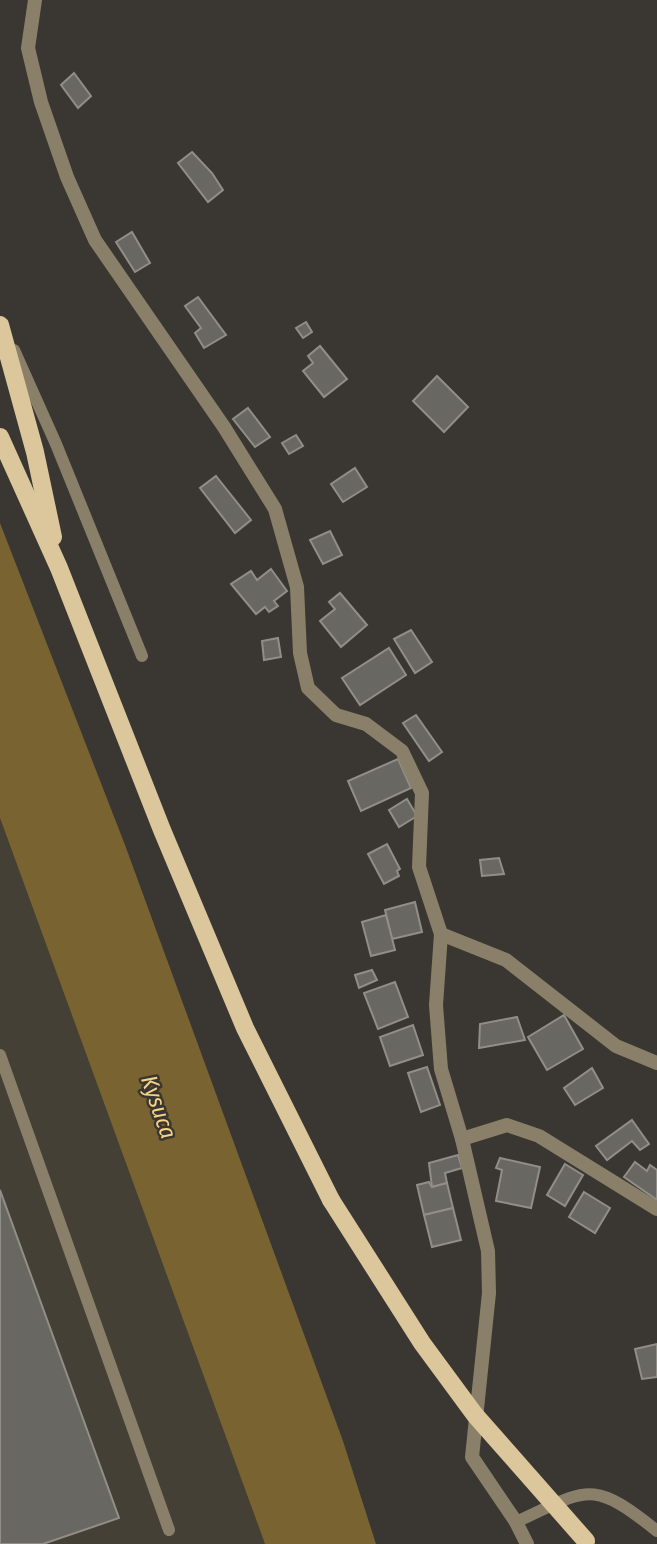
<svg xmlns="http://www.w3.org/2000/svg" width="657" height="1544" viewBox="0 0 657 1544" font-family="'Fira Sans Condensed',sans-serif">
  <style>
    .built { fill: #454035 }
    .water { fill: #796331 }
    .building { fill: #696761; stroke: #918e88; stroke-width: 2 }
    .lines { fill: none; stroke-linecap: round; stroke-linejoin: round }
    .service { stroke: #8a806a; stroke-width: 12 }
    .minor { stroke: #8a806a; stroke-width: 14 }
    .primary { stroke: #dbc79b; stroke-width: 18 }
    .primary-bridge { stroke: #dbc79b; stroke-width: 18 }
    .labels { text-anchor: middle; stroke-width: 5; stroke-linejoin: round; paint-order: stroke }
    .water-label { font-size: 23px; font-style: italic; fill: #f6d486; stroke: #3a3732 }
  </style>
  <rect width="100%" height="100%" fill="#3a3732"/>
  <!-- built -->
  <polygon class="built" points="0,818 265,1544 0,1544"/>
  <!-- water -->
  <polygon class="water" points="0,523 125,845 343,1441 376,1544 265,1544 0,818"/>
  <!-- building -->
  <g class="building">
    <polygon points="74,73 91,96 78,108 61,85"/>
    <polygon points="192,152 212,173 223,190 208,202 178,163"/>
    <polygon points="132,232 150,263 135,272 116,242"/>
    <polygon points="198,297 226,335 204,348 195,333 201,328 185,306"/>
    <polygon points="306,322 312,332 303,338 296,328"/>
    <polygon points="320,346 347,379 324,397 303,371 313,363 308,356"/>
    <polygon points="437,376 468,407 444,432 413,401"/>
    <polygon points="248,408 270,437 255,447 233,419"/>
    <polygon points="296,435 303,446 289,454 282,443"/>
    <polygon points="355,468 367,487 343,502 331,484"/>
    <polygon points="216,476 251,520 235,533 200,488"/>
    <polygon points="330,531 342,555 323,564 310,540"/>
    <polygon points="271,569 287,591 274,601 278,606 269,612 265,607 256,614 231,584 251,571 257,580"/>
    <polygon points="340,593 367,625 341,647 320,621 335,609 329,602"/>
    <polygon points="411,630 432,662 415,673 394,639"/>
    <polygon points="278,638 281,657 264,660 262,641"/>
    <polygon points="389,648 406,675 360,705 342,678"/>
    <polygon points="416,715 442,752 429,761 403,723"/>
    <polygon points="398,759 411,788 361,811 348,781"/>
    <polygon points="407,799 417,816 399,827 389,810"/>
    <polygon points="387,844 400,869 397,871 399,876 384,884 368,854"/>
    <polygon points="499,858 504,874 482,876 480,860"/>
    <polygon points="415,902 422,932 392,939 385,910"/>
    <polygon points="386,915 395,950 371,956 362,922"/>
    <polygon points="372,970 377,980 359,988 355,975"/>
    <polygon points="395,982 408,1017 378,1029 364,993"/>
    <polygon points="564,1015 583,1049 547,1070 528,1037"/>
    <polygon points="517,1017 525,1040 479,1048 480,1024"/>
    <polygon points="413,1025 423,1055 390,1066 380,1037"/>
    <polygon points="427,1067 440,1105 421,1112 408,1073"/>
    <polygon points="592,1068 603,1088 575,1105 564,1088"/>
    <polygon points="632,1120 649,1144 640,1150 632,1141 607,1160 596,1146"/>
    <polygon points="458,1155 462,1168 445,1173 447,1183 432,1187 429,1163"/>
    <polygon points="500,1158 540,1167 531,1208 496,1201 502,1170 496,1168"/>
    <polygon points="635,1162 647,1171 650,1165 657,1170 657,1200 624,1177"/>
    <polygon points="565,1164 583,1175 565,1206 547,1195"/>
    <polygon points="429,1182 432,1187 447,1183 453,1208 424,1215 417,1185"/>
    <polygon points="0,1190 119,1518 43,1544 0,1544"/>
    <polygon points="584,1192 610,1208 595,1233 569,1217"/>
    <polygon points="453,1208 461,1240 432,1247 424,1215"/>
    <polygon points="657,1344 657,1377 642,1379 635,1349"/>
  </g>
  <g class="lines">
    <!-- service -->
    <g class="service">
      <polyline points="14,350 56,444 142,656"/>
      <polyline points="0,1055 169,1530"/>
      <path d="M516,1522C588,1489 591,1478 657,1531"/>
    </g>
    <!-- minor -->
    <g class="minor">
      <polyline points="35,0 28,48 41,102 67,177 95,240 224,427 275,509 297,587 300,653 308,688 336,715 366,724 402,751 422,793 419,867 441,934 436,1005 441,1069 462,1139 488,1251 489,1293 472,1457 516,1522 527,1544"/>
      <polyline points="441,934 506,960 616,1046 657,1063"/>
      <polyline points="462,1139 507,1125 539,1136 657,1209"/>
    </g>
    <!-- primary -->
    <g class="primary">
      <polyline points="0,325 35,452 53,537"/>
      <polyline points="0,437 59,568 162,830 245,1028 331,1200"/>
    </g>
    <!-- primary-bridge -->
    <polyline class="primary-bridge" points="331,1200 422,1343 475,1415 586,1541"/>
  </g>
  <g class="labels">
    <!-- water labels -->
    <g class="water-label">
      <text transform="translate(159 1107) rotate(71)" y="8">Kysuca</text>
    </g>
  </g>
</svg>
